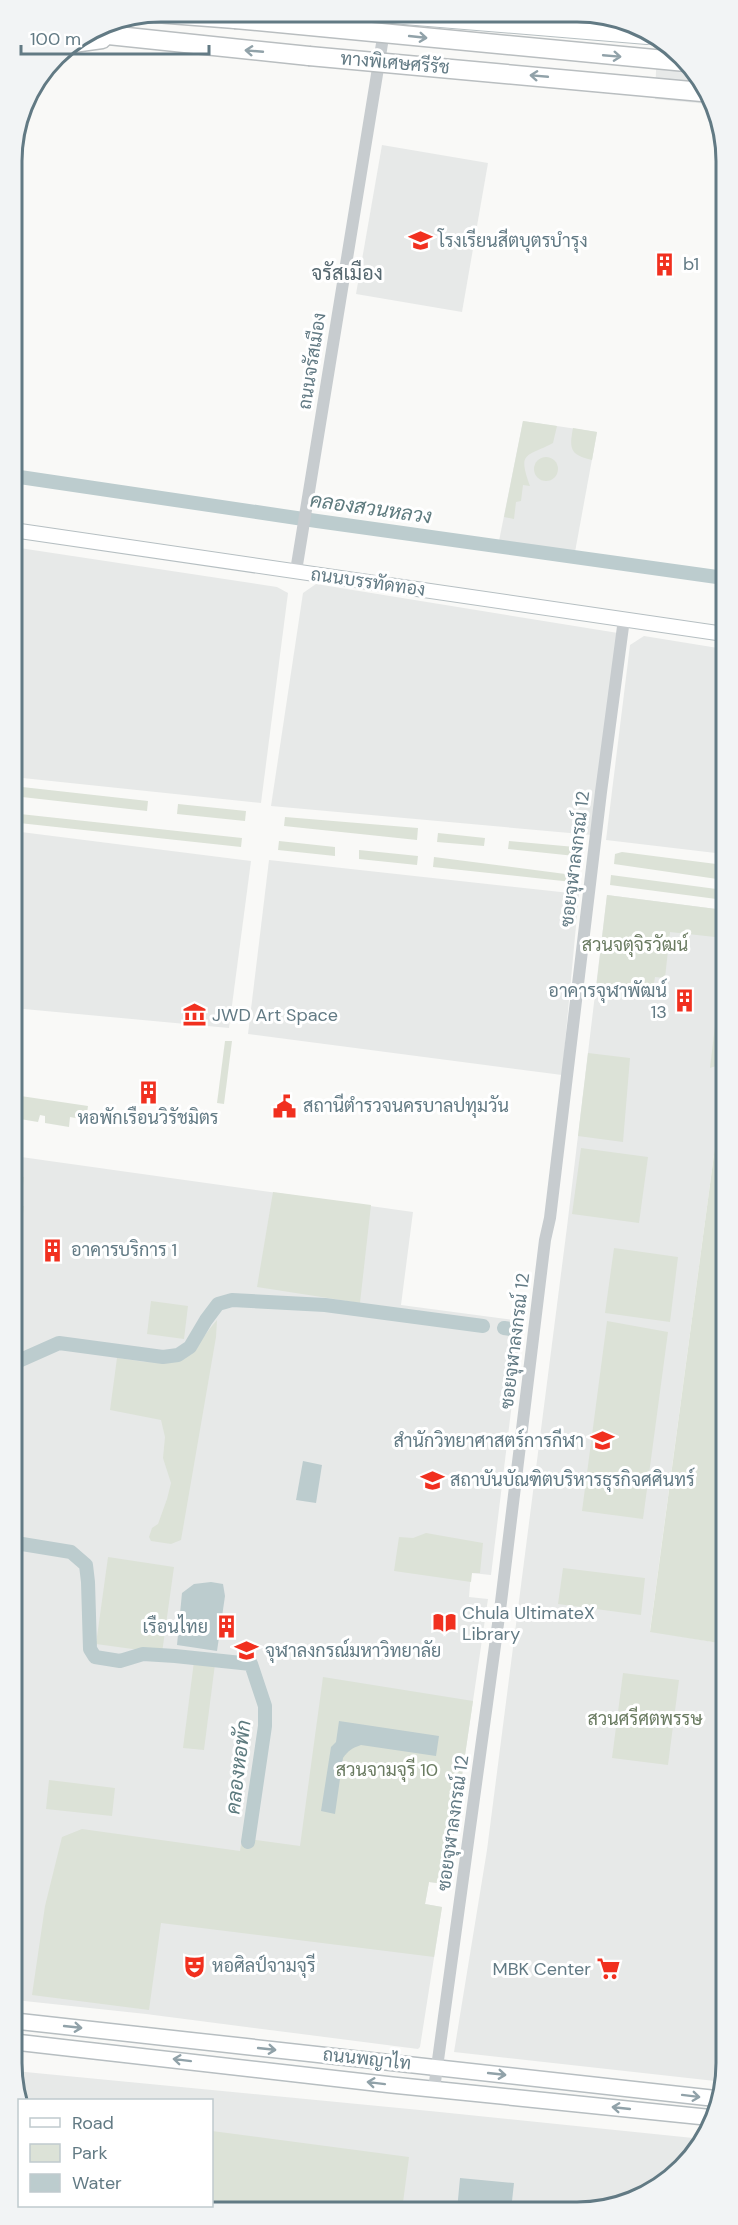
<svg xmlns="http://www.w3.org/2000/svg" width="738" height="2225" viewBox="0 0 738 2225" font-family="'DM Sans',Sarabun,sans-serif">
  <style>
    .built { fill: #e7e9e8 }
    .green { fill: #dce2d7 }
    .water { fill: #bcccce }
    .lines { fill: none; stroke-linecap: round; stroke-linejoin: round }
    .canal { stroke: #bcccce; stroke-width: 14 }
    .secondary-casing { stroke: #b6bfc2; stroke-width: 16 }
    .primary-casing { stroke: #b7bec1; stroke-width: 18 }
    .motorway-casing { stroke: #b9bec0; stroke-width: 21 }
    .tertiary { stroke: #c7cccf; stroke-width: 12 }
    .secondary { stroke: #fff; stroke-width: 14 }
    .primary { stroke: #fff; stroke-width: 15 }
    .motorway { stroke: #fff; stroke-width: 18 }
    .motorway-bridge-casing { stroke: #b9bec0; stroke-width: 21; stroke-linecap: butt }
    .motorway-bridge { stroke: #fff; stroke-width: 18 }
    .oneway { stroke: #91a2a9 }
    .labels { text-anchor: middle; stroke-width: 6; stroke-linejoin: round; paint-order: stroke }
    .street-label { font-size: 18px; fill: #627a84; stroke: #fff }
    .poi-label { font-size: 18px; fill: #627a84; stroke: #fff; text-anchor: start }
    .park-label { font-size: 18px; fill: #6a7b61; stroke: #fff }
    .neighbourhood-label { font-size: 20px; fill: #55676f; stroke: #fff }
    .water-label { font-size: 20px; font-style: italic; fill: #5d7a7e; stroke: #fff }
    .rim { fill: none; stroke: #627a84; stroke-width: 3 }
  </style>
  <rect width="100%" height="100%" fill="#f9f9f7"/>
  <!-- built -->
  <g class="built">
    <polygon points="657,43 683,56 708,104 655,99"/>
    <polygon points="382,145 488,163 462,312 356,294"/>
    <polygon points="523,421 597,432 575,552 499,541"/>
    <polygon points="13,547 277,587 288,593 261,803 13,777"/>
    <polygon points="316,584 618,633 592,835 271,806 303,593"/>
    <polygon points="644,636 724,649 724,854 606,840 630,645"/>
    <polygon points="13,831 251,861 229,1028 13,1008"/>
    <polygon points="269,860 579,894 562,1075 248,1034"/>
    <polygon points="607,895 724,910 724,1080 650,1631 725,1644 726,2073 724,2082 454,2052 487,1850 567,1227"/>
    <polygon points="14,1156 413,1212 401,1305 522,1321 491,1575 471,1573 469,1597 488,1599 446,1884 429,1882 425,1904 442,1907 420,2047 418,2049 146,2014 15,2000"/>
    <polygon points="15,2071 430,2111 703,2139 689,2162 652,2193 606,2210 132,2210 124,2206 212,2206 212,2100 19,2102 15,2093"/>
  </g>
  <!-- green -->
  <g class="green">
    <path d="M523,421L557,426L553,443C527,457 517,451 530,486L523,485L521,501L516,502L514,519L504,517Z"/>
    <path d="M573,428L597,432L592,460C570,455 569,449 573,428Z"/>
    <circle cx="546" cy="469" r="12"/>
    <polygon points="13,786 148,801 147,811 13,796"/>
    <polygon points="178,804 246,811 245,821 177,814"/>
    <polygon points="20,814 242,838 241,847 19,823"/>
    <polygon points="285,817 418,828 417,840 284,826"/>
    <polygon points="438,833 485,838 484,846 437,842"/>
    <polygon points="279,841 335,847 335,856 278,850"/>
    <polygon points="509,841 575,847 575,856 508,849"/>
    <polygon points="359,850 418,856 417,865 359,859"/>
    <polygon points="622,852 724,865 724,880 614,864 615,854"/>
    <polygon points="434,857 573,875 572,882 433,867"/>
    <polygon points="611,875 724,890 724,900 610,885"/>
    <polygon points="607,895 724,910 724,938 670,932 665,978 655,977 652,996 596,989"/>
    <polygon points="724,949 724,1015 719,1065 710,1068"/>
    <polygon points="225,1041 232,1041 224,1104 217,1103"/>
    <polygon points="588,1053 630,1058 623,1142 578,1136"/>
    <polygon points="724,1080 725,1644 650,1632"/>
    <polygon points="14,1095 88,1106 86,1120 70,1117 69,1127 45,1123 45,1116 40,1115 38,1122 14,1118"/>
    <polygon points="581,1148 648,1157 639,1223 572,1214"/>
    <polygon points="14,1176 24,1177 21,1204 14,1203"/>
    <polygon points="273,1192 371,1205 360,1303 257,1287"/>
    <polygon points="14,1205 24,1206 14,1293"/>
    <polygon points="614,1248 678,1257 670,1322 605,1313"/>
    <polygon points="151,1301 188,1306 184,1339 147,1334"/>
    <path d="M217,1320L216,1337L181,1540L171,1544L151,1541L149,1537L152,1528L158,1524L167,1499L171,1483L163,1458L165,1437L161,1420L110,1410L117,1358C142,1361 173,1370 194,1349C202,1340 209,1329 217,1320Z"/>
    <polygon points="607,1321 668,1332 643,1519 582,1511"/>
    <polygon points="426,1533 483,1543 480,1573 472,1573 471,1582 394,1571 399,1537 413,1538"/>
    <polygon points="108,1557 174,1567 162,1653 96,1644"/>
    <polygon points="563,1568 645,1578 641,1615 558,1604"/>
    <polygon points="194,1661 215,1664 204,1750 183,1748"/>
    <polygon points="623,1673 679,1680 668,1765 612,1758"/>
    <polygon points="323,1677 473,1701 446,1884 429,1882 425,1904 442,1907 434,1957 161,1923 149,2010 32,1995 45,1906 62,1837 82,1829 240,1851 242,1838 300,1846"/>
    <polygon points="49,1780 115,1788 112,1816 46,1809"/>
    <polygon points="212,2131 409,2157 402,2210 197,2210 198,2206 212,2206"/>
  </g>
  <!-- water -->
  <g class="water">
    <polygon points="303,1461 322,1465 316,1503 296,1500"/>
    <polygon points="211,1582 223,1584 225,1596 217,1651 177,1645 182,1593 194,1584"/>
    <path d="M339,1721L439,1736L436,1756L361,1745C352,1748 348,1751 343,1758L335,1814L321,1811L331,1747L336,1742Z"/>
    <polygon points="460,2178 514,2183 511,2210 457,2210"/>
  </g>
  <g class="lines">
    <!-- canal -->
    <g class="canal">
      <polyline points="13,476 317,521 724,578"/>
      <polyline points="504,1328 517,1330"/>
      <polyline points="14,1363 59,1343 163,1357 178,1355 190,1347 206,1320 218,1304 232,1300 325,1305 483,1326"/>
      <polyline points="16,1543 71,1552 86,1565 88,1582 90,1649 95,1657 120,1661 143,1654 175,1656 251,1664 265,1706 265,1726 248,1842"/>
    </g>
    <defs>
      <g id="secondary">
        <polyline points="355,13 647,37"/>
        <polyline points="530,14 622,24"/>
        <polyline points="13,530 724,634"/>
      </g>
      <g id="primary">
        <polyline points="15,2021 720,2099"/>
        <polyline points="15,2042 392,2085 715,2118"/>
      </g>
      <g id="motorway">
        <polyline points="156,13 235,19"/>
        <polyline points="89,33 309,56"/>
        <polyline points="73,43 102,39"/>
      </g>
    </defs>
    <!-- secondary casing -->
    <use href="#secondary" class="secondary-casing"/>
    <!-- primary casing -->
    <use href="#primary" class="primary-casing"/>
    <!-- motorway casing -->
    <use href="#motorway" class="motorway-casing"/>
    <!-- tertiary -->
    <g class="tertiary">
      <polyline points="296,571 387,13"/>
      <polyline points="434,2089 501,1602 545,1240 550,1218 601,792 624,619"/>
    </g>
    <!-- secondary -->
    <use href="#secondary" class="secondary"/>
    <!-- primary -->
    <use href="#primary" class="primary"/>
    <!-- motorway -->
    <use href="#motorway" class="motorway"/>
    <defs>
      <g id="motorway-bridge">
        <polyline points="235,19 686,62"/>
        <polyline points="309,56 702,92"/>
      </g>
    </defs>
    <!-- motorway-bridge casing -->
    <use href="#motorway-bridge" class="motorway-bridge-casing"/>
    <!-- motorway-bridge -->
    <use href="#motorway-bridge" class="motorway-bridge"/>
  </g>
  <!-- one-way arrows -->
  <defs><path id="oneway-shaft" d="M-6 0H5M1.5-3L5.5 0L1.5 3" fill="none" stroke-width="1.6" stroke-linecap="round" stroke-linejoin="round" transform="scale(1.5)"/></defs>
  <g class="oneway">
    <use href="#oneway-shaft" transform="translate(418 37) rotate(6)"/>
    <use href="#oneway-shaft" transform="translate(254 51) rotate(-175)"/>
    <use href="#oneway-shaft" transform="translate(612 56) rotate(5)"/>
    <use href="#oneway-shaft" transform="translate(539 76) rotate(-175)"/>
    <use href="#oneway-shaft" transform="translate(73 2027) rotate(6)"/>
    <use href="#oneway-shaft" transform="translate(267 2049) rotate(6)"/>
    <use href="#oneway-shaft" transform="translate(182 2060) rotate(-173)"/>
    <use href="#oneway-shaft" transform="translate(497 2074) rotate(6)"/>
    <use href="#oneway-shaft" transform="translate(376 2083) rotate(-173)"/>
    <use href="#oneway-shaft" transform="translate(691 2096) rotate(7)"/>
    <use href="#oneway-shaft" transform="translate(621 2108) rotate(-174)"/>
  </g>
  <!-- icons -->
  <defs>
    <symbol id="school-bare" viewBox="-9 -9 18 18"><path d="M0-5L7-2L0 1L-7-2ZM-4 1L0 2.5L4 1V4Q0 6-4 4Z" fill="#f1301f" stroke="#fff" stroke-width="2.5" paint-order="stroke"/></symbol>
    <symbol id="building-bare" viewBox="-9 -9 18 18"><path d="M-4-6H4V6H1V3H-1V6H-4ZM-2.5-4.3h1.7v1.8h-1.7ZM.8-4.3h1.7v1.8H.8ZM-2.5-1h1.7V.8h-1.7ZM.8-1h1.7V.8H.8Z" fill="#f1301f" stroke="#fff" stroke-width="2.5" paint-order="stroke"/></symbol>
    <symbol id="museum-bare" viewBox="-9 -9 18 18"><path d="M0-6L6-3V-2H-6V-3ZM-5-1h2V3h-2ZM-1-1h2V3h-2ZM3-1h2V3H3ZM-6 4H6V6H-6Z" fill="#f1301f" stroke="#fff" stroke-width="2.5" paint-order="stroke"/></symbol>
    <symbol id="civic-bare" viewBox="-9 -9 18 18"><path d="M-.6-6.5H3V-4.5H.6V-3L4-1V1h2V6H-6V1h2V-1L-.6-3ZM-1.2 2.5V6h2.4V2.5Z" fill="#f1301f" stroke="#fff" stroke-width="2.5" paint-order="stroke"/></symbol>
    <symbol id="university-bare" viewBox="-9 -9 18 18"><path d="M0-5L7-2L0 1L-7-2ZM-4 1L0 2.5L4 1V4Q0 6-4 4Z" fill="#f1301f" stroke="#fff" stroke-width="2.5" paint-order="stroke"/></symbol>
    <symbol id="library-bare" viewBox="-9 -9 18 18"><path d="M-6-4Q-3-5.5-.7-3.5V5Q-3 3-6 4ZM6-4Q3-5.5 .7-3.5V5Q3 3 6 4Z" fill="#f1301f" stroke="#fff" stroke-width="2.5" paint-order="stroke"/></symbol>
    <symbol id="theatre-bare" viewBox="-9 -9 18 18"><path d="M-5-5.5Q0-4 5-5.5V0Q5 5 0 6Q-5 5-5 0ZM-3.3-2.5H-1v1.5H-3.3ZM1-2.5H3.3v1.5H1ZM-2.8 1Q0 5.5 2.8 1Z" fill="#f1301f" stroke="#fff" stroke-width="2.5" paint-order="stroke"/></symbol>
    <symbol id="supermarket-bare" viewBox="-9 -9 18 18"><path d="M-6-5.5h2.5l.6 2H6L4.5 2H-2.5L-4.4-4H-6ZM-1.5 3.2a1.3 1.3 0 1 0 .1 0ZM3 3.2a1.3 1.3 0 1 0 .1 0Z" fill="#f1301f" stroke="#fff" stroke-width="2.5" paint-order="stroke"/></symbol>
  </defs>
  <g fill-rule="evenodd">
    <use href="#school-bare" x="404" y="224" width="33" height="33"/>
    <use href="#building-bare" x="648" y="248" width="33" height="33"/>
    <use href="#building-bare" x="668" y="984" width="33" height="33"/>
    <use href="#museum-bare" x="178" y="998" width="33" height="33"/>
    <use href="#building-bare" x="132" y="1076" width="33" height="33"/>
    <use href="#civic-bare" x="268" y="1090" width="33" height="33"/>
    <use href="#building-bare" x="36" y="1234" width="33" height="33"/>
    <use href="#university-bare" x="586" y="1424" width="33" height="33"/>
    <use href="#university-bare" x="416" y="1464" width="33" height="33"/>
    <use href="#library-bare" x="428" y="1606" width="33" height="33"/>
    <use href="#building-bare" x="210" y="1610" width="33" height="33"/>
    <use href="#university-bare" x="230" y="1634" width="33" height="33"/>
    <use href="#theatre-bare" x="178" y="1950" width="33" height="33"/>
    <use href="#supermarket-bare" x="592" y="1952" width="33" height="33"/>
  </g>
  <g class="labels">
    <!-- street labels -->
    <g class="street-label">
      <text transform="translate(395 63) rotate(5)" y="6">ทางพิเศษศรีรัช</text>
      <text transform="translate(312 361) rotate(-81)" y="6">ถนนจรัสเมือง</text>
      <text transform="translate(368 582) rotate(8)" y="6">ถนนบรรทัดทอง</text>
      <text transform="translate(575 859) rotate(-83)" y="6">ซอยจุฬาลงกรณ์ 12</text>
      <text transform="translate(515 1341) rotate(-83)" y="6">ซอยจุฬาลงกรณ์ 12</text>
      <text transform="translate(453 1823) rotate(-82)" y="6">ซอยจุฬาลงกรณ์ 12</text>
      <text transform="translate(367 2059) rotate(6)" y="6">ถนนพญาไท</text>
    </g>
    <!-- poi labels -->
    <g class="poi-label">
      <text x="438" y="247">โรงเรียนสีตบุตรบำรุง</text>
      <text x="683" y="270">b1</text>
      <text x="667" y="997" text-anchor="end">อาคารจุฬาพัฒน์<tspan x="667" dy="21">13</tspan></text>
      <text x="212" y="1021">JWD Art Space</text>
      <text x="303" y="1112">สถานีตำรวจนครบาลปทุมวัน</text>
      <text x="148" y="1124" text-anchor="middle">หอพักเรือนวิรัชมิตร</text>
      <text x="71" y="1256">อาคารบริการ 1</text>
      <text x="584" y="1447" text-anchor="end">สำนักวิทยาศาสตร์การกีฬา</text>
      <text x="450" y="1486">สถาบันบัณฑิตบริหารธุรกิจศศินทร์</text>
      <text x="462" y="1619">Chula UltimateX<tspan x="462" dy="21">Library</tspan></text>
      <text x="208" y="1633" text-anchor="end">เรือนไทย</text>
      <text x="265" y="1657">จุฬาลงกรณ์มหาวิทยาลัย</text>
      <text x="212" y="1972">หอศิลป์จามจุรี</text>
      <text x="591" y="1975" text-anchor="end">MBK Center</text>
    </g>
    <!-- park labels -->
    <g class="park-label">
      <text x="635" y="951">สวนจตุจิรวัฒน์</text>
      <text x="645" y="1725">สวนศรีศตพรรษ</text>
      <text x="387" y="1776">สวนจามจุรี 10</text>
    </g>
    <!-- neighbourhood labels -->
    <g class="neighbourhood-label">
      <text x="347" y="280">จรัสเมือง</text>
    </g>
    <!-- water labels -->
    <g class="water-label">
      <text transform="translate(371 508) rotate(8)" y="7">คลองสวนหลวง</text>
      <text transform="translate(238 1767) rotate(-83)" y="7">คลองหอพัก</text>
    </g>
  </g>
  <!-- crop -->
  <path d="M0 0H738V2225H0ZM161 22H577A139 139 0 0 1 716 161V2063A139 139 0 0 1 577 2202H161A139 139 0 0 1 22 2063V161A139 139 0 0 1 161 22Z" fill="#f2f4f5" fill-rule="evenodd"/>
  <path class="rim" d="M161 22H577A139 139 0 0 1 716 161V2063A139 139 0 0 1 577 2202H161A139 139 0 0 1 22 2063V161A139 139 0 0 1 161 22Z"/>
  <!-- legend -->
  <rect x="18" y="2099" width="195" height="108" fill="#ffffff" stroke="#c0cace" stroke-width="1.5"/>
  <rect x="30" y="2118" width="30" height="9" fill="#ffffff" stroke="#c0cace" stroke-width="1.5"/>
  <text x="72" y="2129" font-size="18" fill="#627a84">Road</text>
  <rect x="30" y="2144" width="30" height="18" fill="#dce2d7" stroke="#c0cace" stroke-width="1.5"/>
  <text x="72" y="2159" font-size="18" fill="#627a84">Park</text>
  <rect x="30" y="2174" width="30" height="18" fill="#bcccce" stroke="#c0cace" stroke-width="1.5"/>
  <text x="72" y="2189" font-size="18" fill="#627a84">Water</text>
  <!-- scale -->
  <path d="M21 45v9h188v-9" fill="none" stroke="#627a84" stroke-width="3"/>
  <text x="30" y="45" font-size="18" fill="#627a84" stroke="#ffffff" stroke-width="4.5" paint-order="stroke">100 m</text>
</svg>
